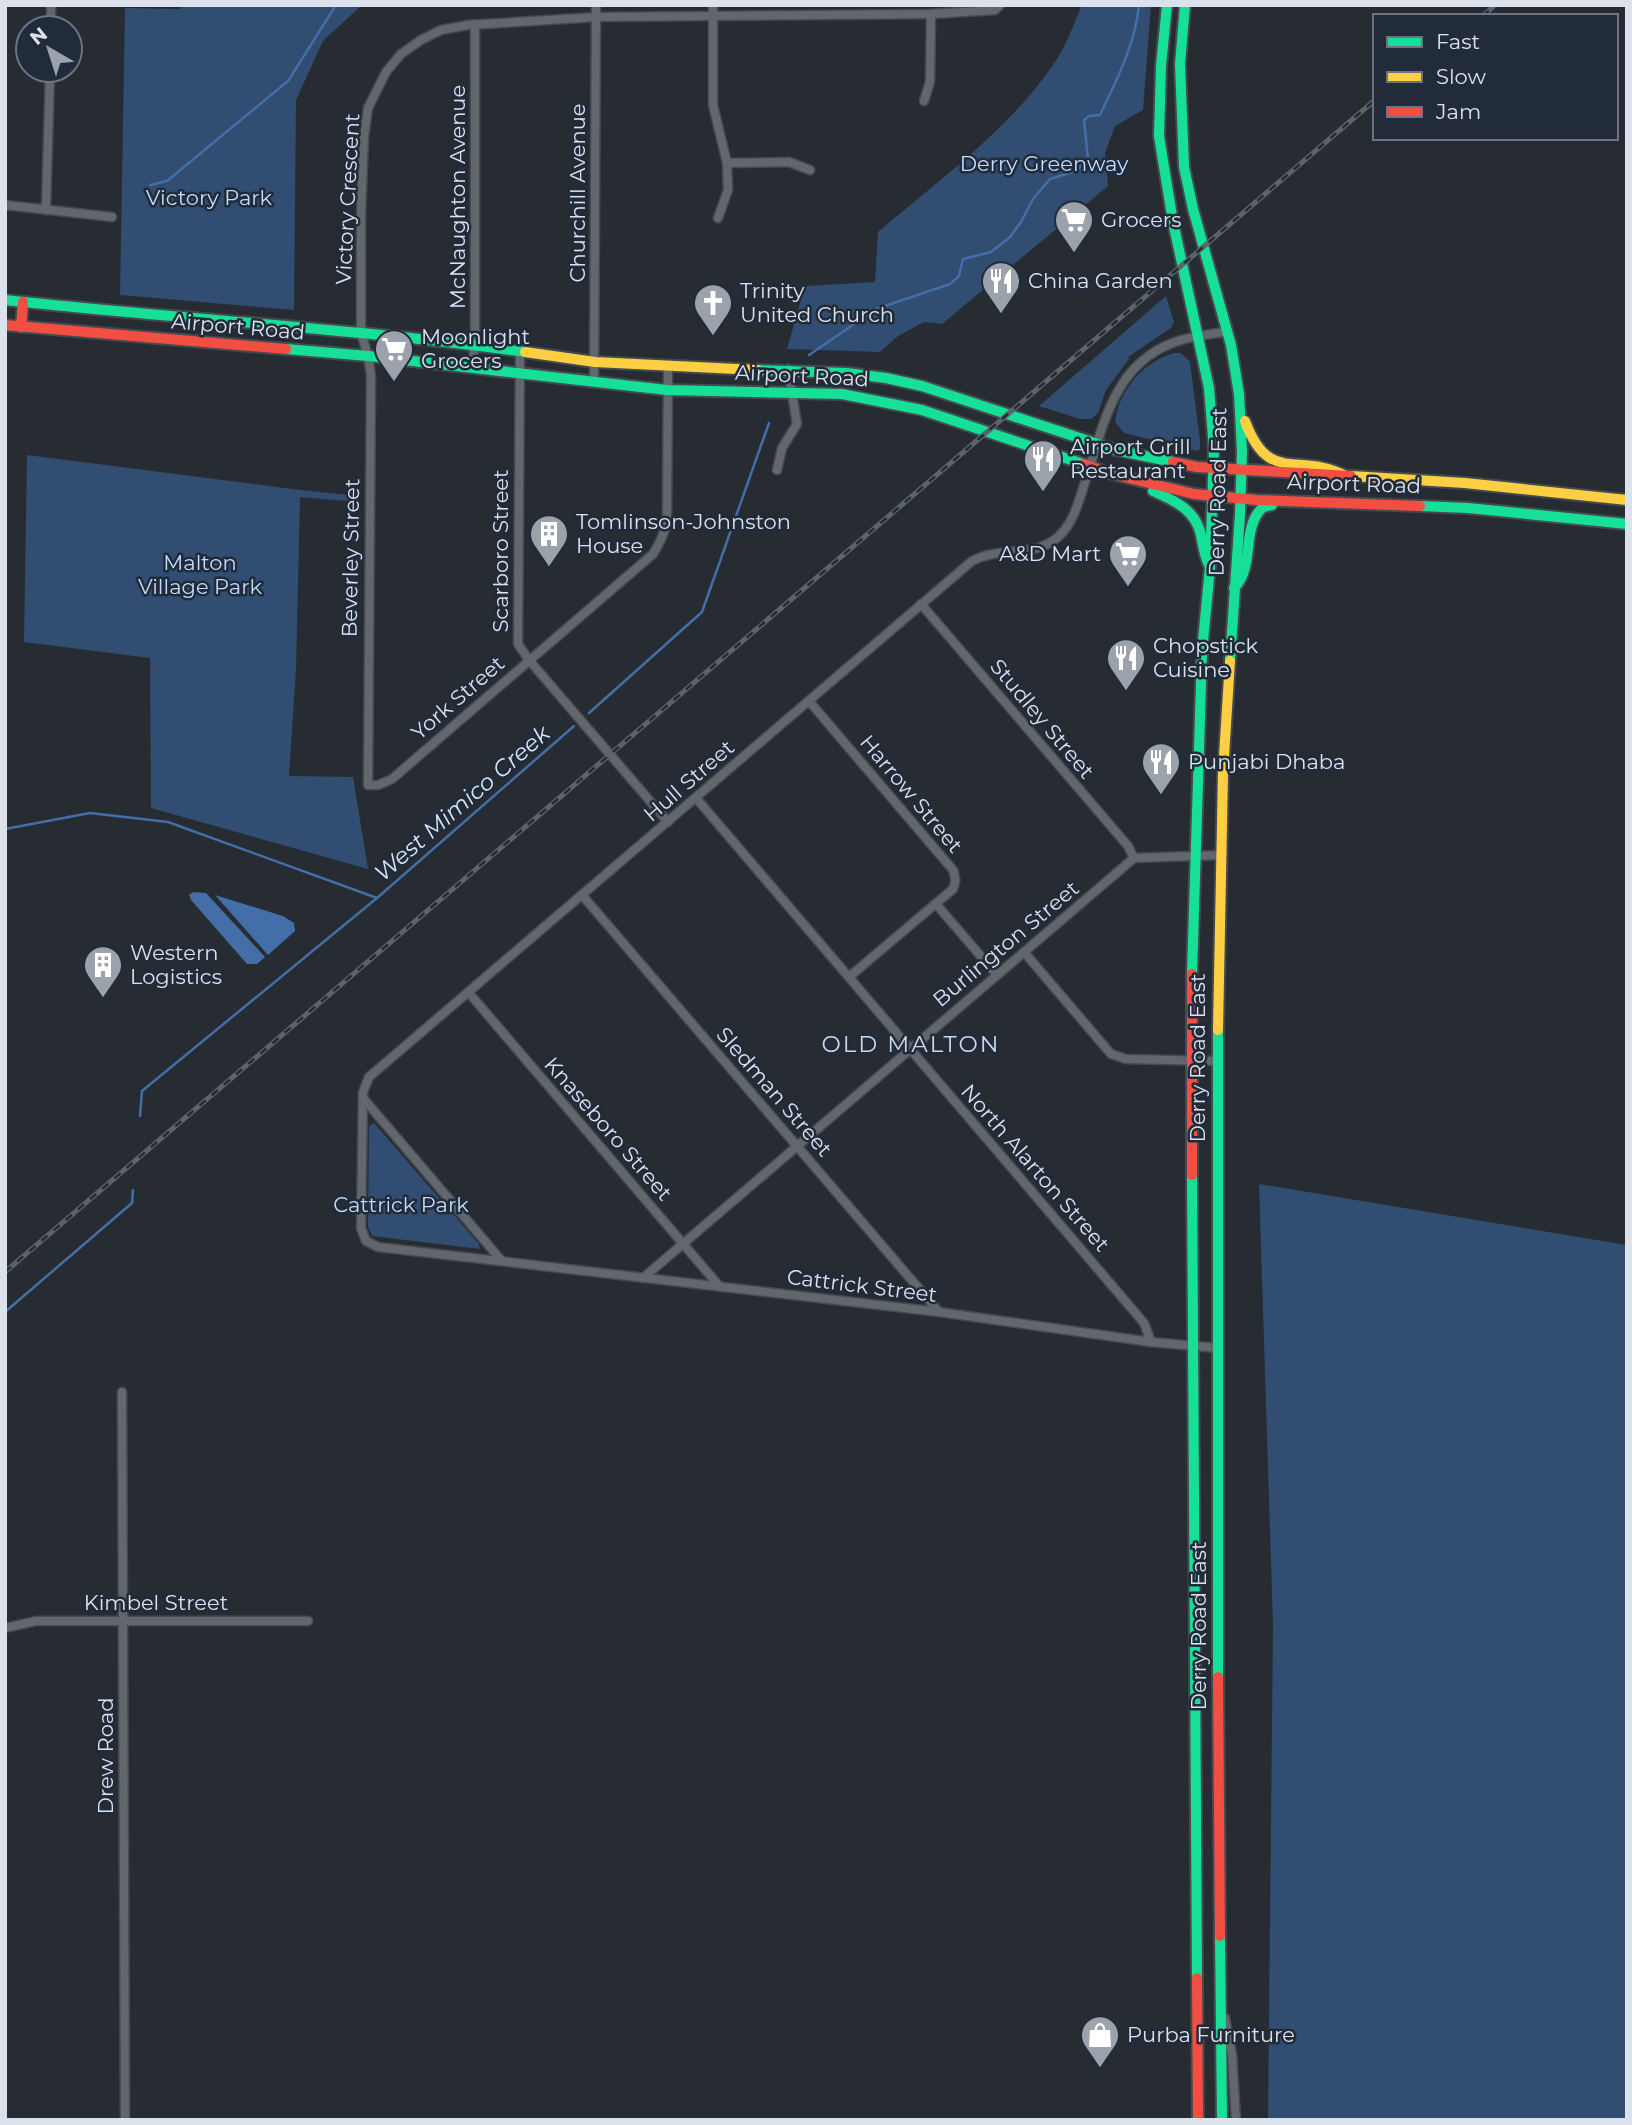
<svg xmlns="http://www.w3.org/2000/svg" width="1632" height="2125" viewBox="0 0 1632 2125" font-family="Montserrat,sans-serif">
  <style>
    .green { fill: #314d71 }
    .water { fill: #436ea7 }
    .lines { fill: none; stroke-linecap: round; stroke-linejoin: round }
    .stream { stroke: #436ea7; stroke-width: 2.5 }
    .street-casing { stroke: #454a51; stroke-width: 11 }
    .fast-casing { stroke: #454a51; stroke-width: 14 }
    .slow-casing { stroke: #454a51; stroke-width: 14 }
    .jam-casing { stroke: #454a51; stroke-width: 14 }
    .street { stroke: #62676c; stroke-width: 8 }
    .fast { stroke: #16e098; stroke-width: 10 }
    .slow { stroke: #ffcf43; stroke-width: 10 }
    .jam { stroke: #f24e42; stroke-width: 10 }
    .rail-casing { stroke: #5e6369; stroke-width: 5 }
    .rail { stroke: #212b39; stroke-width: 2.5; stroke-dasharray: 8; stroke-linecap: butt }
    .labels { text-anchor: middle; stroke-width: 5; stroke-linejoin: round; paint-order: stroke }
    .park-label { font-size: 21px; fill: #c1dbfe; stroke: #212b39 }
    .street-label { font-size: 21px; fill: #dbe2eb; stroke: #212b39 }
    .poi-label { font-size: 21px; fill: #dbe2eb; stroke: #212b39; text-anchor: start }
    .water-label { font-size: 23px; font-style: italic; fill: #d8e5f7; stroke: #212b39 }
    .neighbourhood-label { font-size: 23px; letter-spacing: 2px; fill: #cbd8ea; stroke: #212b39 }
  </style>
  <rect width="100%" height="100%" fill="#272c33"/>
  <!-- green -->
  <g class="green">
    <polygon points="186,5 362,5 323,41 296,100 294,310 120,295 125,8 179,9"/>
    <path d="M1082,5H1151L1143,110L1115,126L1105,153L1108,186L942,324L924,322L898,336L880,352L787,349L805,286L875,282L878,232C940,179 1011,129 1057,59C1067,43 1074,23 1082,5Z"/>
    <polygon points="1166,296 1174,322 1171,328 1128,357 1129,359 1106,390 1098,413 1091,419 1080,419 1039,406"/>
    <path d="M1174,353H1181L1190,362L1200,440V449L1197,451L1124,433L1115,422C1118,391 1144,361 1174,353Z"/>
    <polygon points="27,455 300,490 360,496 359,502 300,497 296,669 289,776 353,777 368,869 151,808 150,658 24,642"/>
    <polygon points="374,1123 479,1244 480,1249 372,1236 368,1227 369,1126"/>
    <polygon points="1259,1184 1627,1245 1627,2120 1268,2120 1273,1625"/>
  </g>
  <!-- water -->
  <g class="water">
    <polygon points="193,892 206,893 265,957 257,964 247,964 191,900 189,895"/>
    <polygon points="215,895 283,916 294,923 295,931 268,955"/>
  </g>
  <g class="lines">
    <!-- stream -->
    <g class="stream">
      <polyline points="150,185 167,181 288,81 336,5"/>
      <path d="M809,355L876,309L950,284L959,276L963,259L991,252L1010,237L1021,222L1033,199L1050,179L1076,171L1088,159L1084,120L1089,116L1100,115C1117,79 1135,45 1139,5"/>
      <polyline points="589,713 702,612 769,423"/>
      <polyline points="5,829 90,813 168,822 377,898"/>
      <polyline points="140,1116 142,1091 377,898 574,726"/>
      <polyline points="5,1312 132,1203 133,1190"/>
    </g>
    <defs>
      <g id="street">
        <polyline points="713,5 713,105 727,163 728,190 718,218"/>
        <polyline points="51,28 51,5"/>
        <polyline points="924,101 930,82 931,14"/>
        <polyline points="727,163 789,162 810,170"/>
        <polyline points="5,205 112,217"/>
        <polyline points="46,210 50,70"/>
        <polyline points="520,352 518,644 529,660 668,822"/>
        <path d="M668,367L667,522C664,535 660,543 653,554L392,779L378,785H368L371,376L368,356L361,333V214L364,137L368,108L386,72L401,54L421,40L441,30L468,25L597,17L931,14L995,10L1000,5"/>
        <polyline points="473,369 475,330 475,24"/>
        <polyline points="594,382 596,5"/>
        <polyline points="777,470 782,448 797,424 788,369"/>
        <polyline points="921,604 1128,846 1134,858"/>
        <path d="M809,701L953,870C956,878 956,882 953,889L849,977"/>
        <polyline points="696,798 1144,1323 1151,1342"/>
        <polyline points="582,895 939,1312"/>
        <polyline points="936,904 997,975"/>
        <polyline points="1024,952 1111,1054 1126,1059 1217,1061"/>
        <polyline points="469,993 720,1287"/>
        <polyline points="363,1098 501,1260"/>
        <polyline points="643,1278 1134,858 1222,855"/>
        <path d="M1218,1348L1151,1342L939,1312L378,1247L366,1241L361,1228L363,1092L369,1077L972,561C1001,545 1038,560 1062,533C1075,519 1080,497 1086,479C1103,427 1113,367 1170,344C1188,336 1209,335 1228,331"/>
        <polyline points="122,1392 125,2120"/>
        <polyline points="5,1628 36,1621 308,1621"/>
        <polyline points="1225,2018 1232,2054 1236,2120"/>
      </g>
      <g id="fast">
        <polyline points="1167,5 1161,66 1159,136 1173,222 1209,388 1214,449 1210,567 1202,652 1192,974"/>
        <polyline points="1185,5 1180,64 1184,167 1193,209 1231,345 1239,394 1242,451 1240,514 1230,661"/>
        <path d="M5,300C178,319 352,328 525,352"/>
        <polyline points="286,349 368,356 667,390 842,394 922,410 1083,464"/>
        <polyline points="757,370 847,373 886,378 922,386 1116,450 1173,462"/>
        <path d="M1153,491C1175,501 1195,509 1201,535C1203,546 1204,556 1210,567"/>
        <polyline points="1420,506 1468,508 1627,524"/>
        <path d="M1234,588C1256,566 1240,529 1263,507L1272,505"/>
        <polyline points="1218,1030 1218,1677"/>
        <polyline points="1192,1175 1197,1978"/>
        <polyline points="1220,1936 1222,2120"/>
      </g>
      <g id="slow">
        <polyline points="525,352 595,362 757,370"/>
        <path d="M1245,421C1269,486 1298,451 1346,476"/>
        <polyline points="1351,476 1465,483 1627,500"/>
        <polyline points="1218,1030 1223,772 1230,661"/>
      </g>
      <g id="jam">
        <polyline points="5,325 286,349"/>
        <polyline points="21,327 23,302"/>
        <polyline points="1173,462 1197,467 1351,476"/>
        <polyline points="1083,464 1112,474 1194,494 1257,500 1420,506"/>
        <polyline points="1192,1175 1192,974"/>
        <polyline points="1218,1677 1220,1936"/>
        <polyline points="1197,1978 1198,2120"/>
      </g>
    </defs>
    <!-- street casing -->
    <use href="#street" class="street-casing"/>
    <!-- fast casing -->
    <use href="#fast" class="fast-casing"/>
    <!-- slow casing -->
    <use href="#slow" class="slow-casing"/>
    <!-- jam casing -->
    <use href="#jam" class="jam-casing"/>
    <!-- street -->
    <use href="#street" class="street"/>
    <!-- fast -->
    <use href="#fast" class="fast"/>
    <!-- slow -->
    <use href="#slow" class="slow"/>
    <!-- jam -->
    <use href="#jam" class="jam"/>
    <defs>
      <g id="rail">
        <polyline points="1483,16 1495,5"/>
        <polyline points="5,1272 1375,100"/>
      </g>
    </defs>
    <!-- rail casing -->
    <use href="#rail" class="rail-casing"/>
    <!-- rail -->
    <use href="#rail" class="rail"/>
  </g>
  <!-- icons -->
  <defs>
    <symbol id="supermarket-pin" viewBox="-11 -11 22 30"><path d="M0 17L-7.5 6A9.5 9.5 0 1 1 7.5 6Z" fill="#9ca2ab" stroke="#212b39"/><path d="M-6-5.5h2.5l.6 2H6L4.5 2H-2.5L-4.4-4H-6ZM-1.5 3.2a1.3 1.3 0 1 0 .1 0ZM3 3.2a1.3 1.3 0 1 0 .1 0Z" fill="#fff"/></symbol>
    <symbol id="restaurant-pin" viewBox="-11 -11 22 30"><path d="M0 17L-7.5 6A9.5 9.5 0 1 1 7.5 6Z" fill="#9ca2ab" stroke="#212b39"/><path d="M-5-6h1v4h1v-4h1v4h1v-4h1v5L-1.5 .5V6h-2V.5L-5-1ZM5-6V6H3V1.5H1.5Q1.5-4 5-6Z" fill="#fff"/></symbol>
    <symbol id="church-pin" viewBox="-11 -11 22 30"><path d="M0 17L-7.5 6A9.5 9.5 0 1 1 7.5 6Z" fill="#9ca2ab" stroke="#212b39"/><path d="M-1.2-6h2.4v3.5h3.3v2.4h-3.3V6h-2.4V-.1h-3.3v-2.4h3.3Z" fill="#fff"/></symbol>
    <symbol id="building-pin" viewBox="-11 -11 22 30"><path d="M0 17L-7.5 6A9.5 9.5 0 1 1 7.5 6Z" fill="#9ca2ab" stroke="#212b39"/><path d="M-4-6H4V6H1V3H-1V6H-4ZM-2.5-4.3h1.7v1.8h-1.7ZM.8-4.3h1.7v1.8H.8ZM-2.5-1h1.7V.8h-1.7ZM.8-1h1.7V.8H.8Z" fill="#fff"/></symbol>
    <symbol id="shop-pin" viewBox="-11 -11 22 30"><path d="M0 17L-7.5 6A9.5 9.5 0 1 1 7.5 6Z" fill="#9ca2ab" stroke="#212b39"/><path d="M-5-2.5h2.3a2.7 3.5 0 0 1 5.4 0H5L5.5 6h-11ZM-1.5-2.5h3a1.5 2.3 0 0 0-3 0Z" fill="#fff"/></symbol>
  </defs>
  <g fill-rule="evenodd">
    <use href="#supermarket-pin" x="1052" y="198" width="44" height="60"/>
    <use href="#restaurant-pin" x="979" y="259" width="44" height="60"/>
    <use href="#church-pin" x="691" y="281" width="44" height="60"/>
    <use href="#supermarket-pin" x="372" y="327" width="44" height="60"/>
    <use href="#restaurant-pin" x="1021" y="437" width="44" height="60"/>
    <use href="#building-pin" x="527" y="512" width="44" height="60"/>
    <use href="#supermarket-pin" x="1106" y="532" width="44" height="60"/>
    <use href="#restaurant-pin" x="1104" y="636" width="44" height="60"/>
    <use href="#restaurant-pin" x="1139" y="740" width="44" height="60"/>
    <use href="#building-pin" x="81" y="943" width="44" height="60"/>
    <use href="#shop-pin" x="1078" y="2013" width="44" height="60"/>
  </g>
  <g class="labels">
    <!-- park labels -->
    <g class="park-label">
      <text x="1044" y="171">Derry Greenway</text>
      <text x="209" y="205">Victory Park</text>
      <text x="200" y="570">Malton<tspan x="200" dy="24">Village Park</tspan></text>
      <text x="401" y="1212">Cattrick Park</text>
    </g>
    <!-- street labels -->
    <g class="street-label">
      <text transform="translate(578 193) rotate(-90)" y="7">Churchill Avenue</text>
      <text transform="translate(458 197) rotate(-90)" y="7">McNaughton Avenue</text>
      <text transform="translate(348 199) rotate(-87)" y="7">Victory Crescent</text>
      <text transform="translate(238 327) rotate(5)" y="7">Airport Road</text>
      <text transform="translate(802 376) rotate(3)" y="7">Airport Road</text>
      <text transform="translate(1354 484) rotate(2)" y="7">Airport Road</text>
      <text transform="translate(1218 492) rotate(-89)" y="7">Derry Road East</text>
      <text transform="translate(501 551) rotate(-90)" y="7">Scarboro Street</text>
      <text transform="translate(351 558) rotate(-89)" y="7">Beverley Street</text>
      <text transform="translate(458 698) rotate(-41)" y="7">York Street</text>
      <text transform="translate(1042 719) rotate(50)" y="7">Studley Street</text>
      <text transform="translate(689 781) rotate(-41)" y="7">Hull Street</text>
      <text transform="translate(911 794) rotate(50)" y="7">Harrow Street</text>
      <text transform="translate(1006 944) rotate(-40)" y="7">Burlington Street</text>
      <text transform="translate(1198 1058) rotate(-90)" y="7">Derry Road East</text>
      <text transform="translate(774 1092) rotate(49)" y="7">Sledman Street</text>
      <text transform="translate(608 1129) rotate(49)" y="7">Knaseboro Street</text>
      <text transform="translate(1035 1168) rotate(49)" y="7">North Alarton Street</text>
      <text transform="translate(862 1286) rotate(7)" y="7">Cattrick Street</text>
      <text x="156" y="1610">Kimbel Street</text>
      <text transform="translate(1199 1626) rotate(-90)" y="7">Derry Road East</text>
      <text transform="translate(106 1756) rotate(-90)" y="7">Drew Road</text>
    </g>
    <!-- poi labels -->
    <g class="poi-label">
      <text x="1101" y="227">Grocers</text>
      <text x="1028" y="288">China Garden</text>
      <text x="740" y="298">Trinity<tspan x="740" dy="24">United Church</tspan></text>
      <text x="421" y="344">Moonlight<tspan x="421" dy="24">Grocers</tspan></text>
      <text x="1070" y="454">Airport Grill<tspan x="1070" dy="24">Restaurant</tspan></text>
      <text x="576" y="529">Tomlinson-Johnston<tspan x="576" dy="24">House</tspan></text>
      <text x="1101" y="561" text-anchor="end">A&amp;D Mart</text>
      <text x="1153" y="653">Chopstick<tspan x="1153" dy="24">Cuisine</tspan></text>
      <text x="1188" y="769">Punjabi Dhaba</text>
      <text x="130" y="960">Western<tspan x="130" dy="24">Logistics</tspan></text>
      <text x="1127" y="2042">Purba Furniture</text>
    </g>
    <!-- water labels -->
    <g class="water-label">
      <text transform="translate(462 803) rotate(-41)" y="8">West Mimico Creek</text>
    </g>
    <!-- neighbourhood labels -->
    <g class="neighbourhood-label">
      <text x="911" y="1052">OLD MALTON</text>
    </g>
  </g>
  <!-- border -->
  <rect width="1632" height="2125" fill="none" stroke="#dbe2eb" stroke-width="14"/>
  <!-- legend -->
  <rect x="1373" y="14" width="245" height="126" fill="#212b39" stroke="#6b7480" stroke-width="2"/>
  <rect x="1387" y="37" width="35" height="10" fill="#16e098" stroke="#6b7480" stroke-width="2"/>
  <text x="1436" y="49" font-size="21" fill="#dbe2eb">Fast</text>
  <rect x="1387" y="72" width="35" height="10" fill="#ffcf43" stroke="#6b7480" stroke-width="2"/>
  <text x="1436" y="84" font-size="21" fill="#dbe2eb">Slow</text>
  <rect x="1387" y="107" width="35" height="10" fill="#f24e42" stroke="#6b7480" stroke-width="2"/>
  <text x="1436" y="119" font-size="21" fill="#dbe2eb">Jam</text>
  <!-- north arrow -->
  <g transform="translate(49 49) rotate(321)"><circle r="33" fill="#212b39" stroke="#6b7480" stroke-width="2"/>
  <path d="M0-5L12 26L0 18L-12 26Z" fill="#9ca2ab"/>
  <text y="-10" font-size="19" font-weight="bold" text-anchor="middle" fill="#dbe2eb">N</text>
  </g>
</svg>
